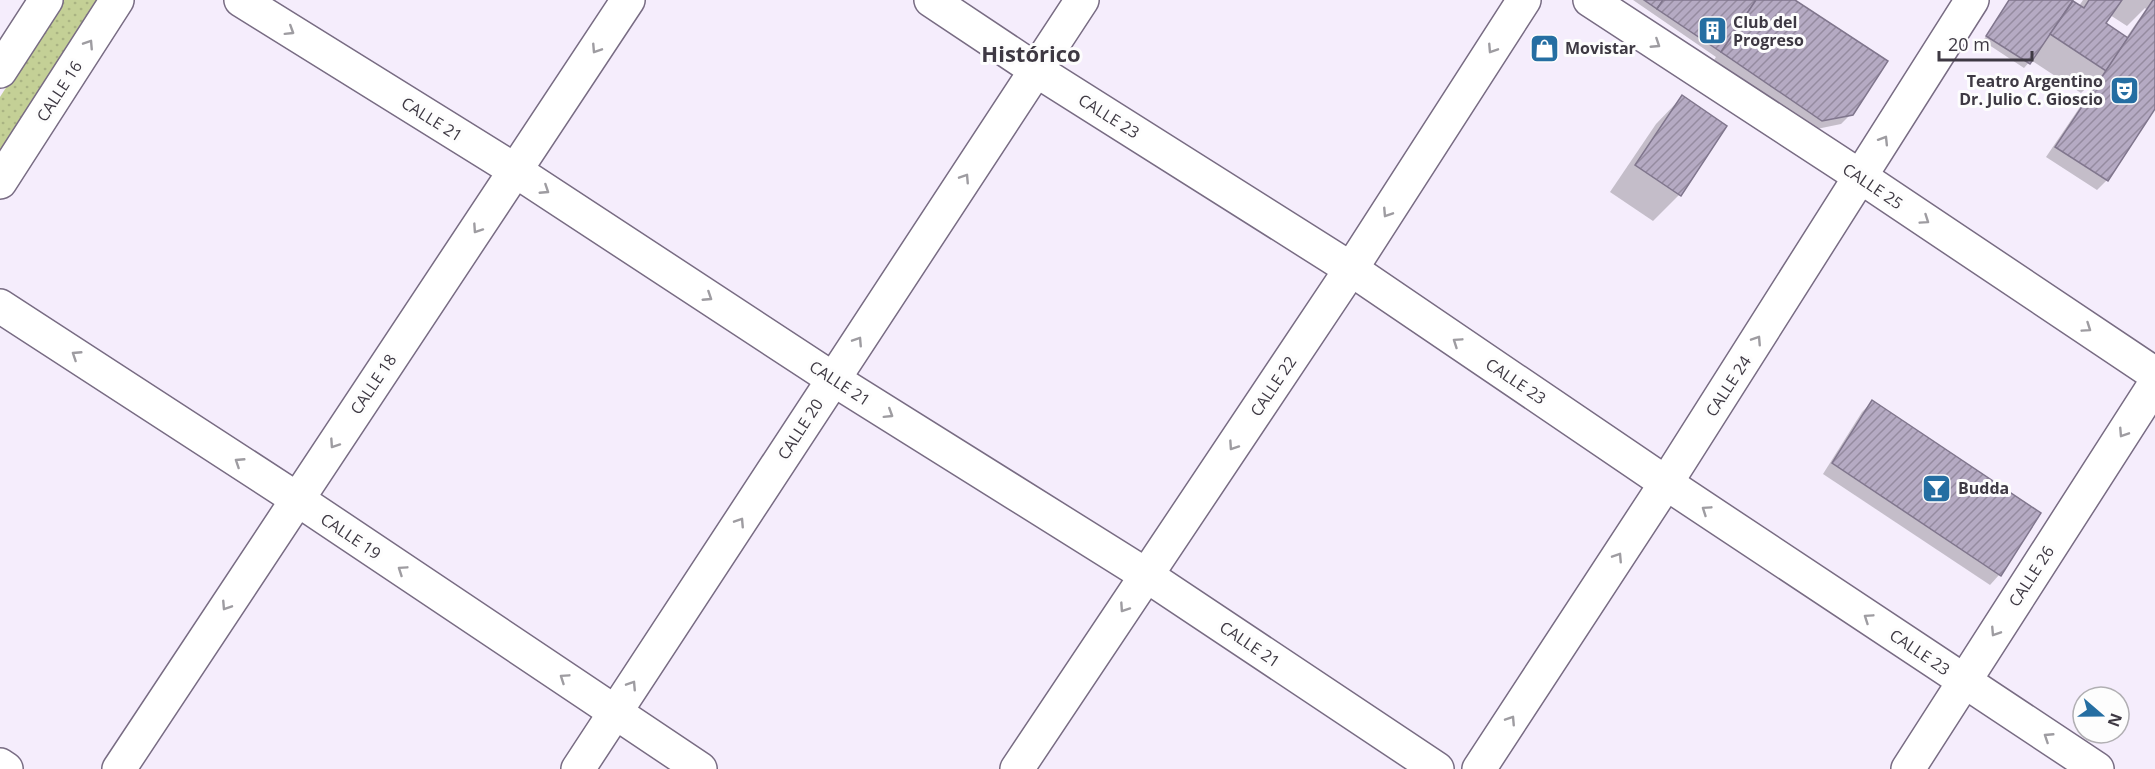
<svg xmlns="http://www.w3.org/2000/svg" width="2155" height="769" viewBox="0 0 2155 769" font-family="'Open Sans',sans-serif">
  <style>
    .grass { fill: url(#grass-dots) }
    .shadow { fill: #0003; fill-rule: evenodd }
    .building { fill: url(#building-hatch); stroke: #80768d; stroke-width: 1.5 }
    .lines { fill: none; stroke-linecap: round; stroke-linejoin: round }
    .minor-casing { stroke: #786c83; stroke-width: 36 }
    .secondary-casing { stroke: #786c83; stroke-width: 36 }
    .minor { stroke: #fff; stroke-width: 33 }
    .secondary { stroke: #fff; stroke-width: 33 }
    .oneway { stroke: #9e9ca1 }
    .labels { text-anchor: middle; stroke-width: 6; stroke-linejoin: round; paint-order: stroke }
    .poi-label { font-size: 16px; font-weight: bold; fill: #3e3943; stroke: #fdfdfd; text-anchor: start }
    .street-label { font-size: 16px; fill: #3e3943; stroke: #fdfdfd }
    .district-label { font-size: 22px; font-weight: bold; fill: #3e3943; stroke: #fdfdfd }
  </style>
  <defs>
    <pattern id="grass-dots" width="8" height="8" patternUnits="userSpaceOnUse" patternTransform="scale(1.5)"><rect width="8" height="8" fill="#c4d096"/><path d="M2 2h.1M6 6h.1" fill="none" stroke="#a9b382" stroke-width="1.8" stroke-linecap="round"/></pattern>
    <pattern id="building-hatch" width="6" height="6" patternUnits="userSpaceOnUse" patternTransform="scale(1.5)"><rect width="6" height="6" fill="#b5aac3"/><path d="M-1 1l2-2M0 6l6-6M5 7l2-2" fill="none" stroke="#958ba0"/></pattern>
  </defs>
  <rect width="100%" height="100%" fill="#f5edfc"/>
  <!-- grass -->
  <polygon class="grass" points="62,0 101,0 0,157 0,97"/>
  <!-- shadow -->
  <g class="shadow">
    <polygon points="1633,0 1793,0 1851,114 1841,124 1812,130 1712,63 1716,57"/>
    <path d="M2009,0H2071L2068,7L2073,3L2079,6L2083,0H2155V106L2107,180L2097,190L2046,157L2101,76L2100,75L2081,93L2031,60L2024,68L1983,41ZM2145,8L2146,9L2126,38L2104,23L2110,15L2127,26Z"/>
    <polygon points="1682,97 1679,195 1653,221 1610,192 1656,124"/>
    <polygon points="1872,402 1999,575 1990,585 1823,474 1862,412"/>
  </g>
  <!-- building -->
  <g class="building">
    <polygon points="1644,0 1663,0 1657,9"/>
    <polygon points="1663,0 1756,0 1721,52 1657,9"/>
    <polygon points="1756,0 1795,0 1888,61 1853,115 1822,121 1721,52"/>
    <polygon points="2009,0 2073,0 2030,64 1986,36"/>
    <polygon points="2089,0 2122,0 2106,23 2128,38 2106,71 2050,34 2073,1 2084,8"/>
    <polygon points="2153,0 2155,0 2155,109 2108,181 2055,147"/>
    <polygon points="1682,95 1727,126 1681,196 1635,165"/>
    <polygon points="1872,400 2041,513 2001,576 1832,463"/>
  </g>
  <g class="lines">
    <defs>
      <g id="minor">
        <polyline points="241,0 516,171 833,379 1146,575 1437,769"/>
        <polyline points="931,0 1036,70 1351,269 1666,483 2097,769"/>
        <polyline points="1590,0 1861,177 2155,374"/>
        <polyline points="0,71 46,0"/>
        <polyline points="0,182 117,0"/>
        <polyline points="0,306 297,499 700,769"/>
        <polyline points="119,769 628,0"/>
        <polyline points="578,769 1082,0"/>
        <polyline points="1017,769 1351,269 1524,0"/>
        <polyline points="1479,769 1666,483 1972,0"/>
        <polyline points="1908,769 2155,384"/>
      </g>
      <polyline id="secondary" points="0,765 6,769"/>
    </defs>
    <!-- minor casing -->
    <use href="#minor" class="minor-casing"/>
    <!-- secondary casing -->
    <use href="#secondary" class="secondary-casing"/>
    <!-- minor -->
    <use href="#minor" class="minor"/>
    <!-- secondary -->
    <use href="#secondary" class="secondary"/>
  </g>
  <!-- one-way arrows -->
  <defs><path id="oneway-chevron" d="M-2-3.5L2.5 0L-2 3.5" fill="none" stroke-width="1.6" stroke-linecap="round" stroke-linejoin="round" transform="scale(1.5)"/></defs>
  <g class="oneway">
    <use href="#oneway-chevron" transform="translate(290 31) rotate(32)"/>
    <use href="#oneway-chevron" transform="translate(89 44) rotate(-57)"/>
    <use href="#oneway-chevron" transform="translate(1656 44) rotate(33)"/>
    <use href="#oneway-chevron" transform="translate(596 49) rotate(123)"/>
    <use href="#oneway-chevron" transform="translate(1492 49) rotate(123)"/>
    <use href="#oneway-chevron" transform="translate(1884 140) rotate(-58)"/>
    <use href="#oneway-chevron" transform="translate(965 178) rotate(-57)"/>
    <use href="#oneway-chevron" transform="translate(545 190) rotate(33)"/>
    <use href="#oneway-chevron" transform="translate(1387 213) rotate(123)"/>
    <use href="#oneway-chevron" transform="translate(1925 220) rotate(34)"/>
    <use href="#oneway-chevron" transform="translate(477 229) rotate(124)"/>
    <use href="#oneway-chevron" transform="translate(708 297) rotate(33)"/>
    <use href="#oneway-chevron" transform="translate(2087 328) rotate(34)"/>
    <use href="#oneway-chevron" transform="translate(1757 340) rotate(-57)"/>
    <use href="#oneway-chevron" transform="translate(858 341) rotate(-57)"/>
    <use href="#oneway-chevron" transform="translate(1457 342) rotate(-146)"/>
    <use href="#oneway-chevron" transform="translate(76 355) rotate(-147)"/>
    <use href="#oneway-chevron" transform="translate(889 414) rotate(32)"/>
    <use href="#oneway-chevron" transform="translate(2123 433) rotate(123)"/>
    <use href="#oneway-chevron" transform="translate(334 444) rotate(124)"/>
    <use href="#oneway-chevron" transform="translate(1233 446) rotate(124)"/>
    <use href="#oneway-chevron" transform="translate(239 462) rotate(-147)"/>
    <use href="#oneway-chevron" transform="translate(1706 510) rotate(-146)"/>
    <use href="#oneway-chevron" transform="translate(740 522) rotate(-57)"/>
    <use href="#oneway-chevron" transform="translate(1618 557) rotate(-57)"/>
    <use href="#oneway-chevron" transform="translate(402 570) rotate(-146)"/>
    <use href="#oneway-chevron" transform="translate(226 606) rotate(123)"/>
    <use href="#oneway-chevron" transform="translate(1124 608) rotate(124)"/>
    <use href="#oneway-chevron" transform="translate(1868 618) rotate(-146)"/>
    <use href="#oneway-chevron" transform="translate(1995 632) rotate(123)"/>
    <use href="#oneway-chevron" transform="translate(564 678) rotate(-146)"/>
    <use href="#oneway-chevron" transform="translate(632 685) rotate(-57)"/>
    <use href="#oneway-chevron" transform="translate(1511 720) rotate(-57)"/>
    <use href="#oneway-chevron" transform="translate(2048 737) rotate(-147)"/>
  </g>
  <!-- icons -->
  <defs>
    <symbol id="building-square" viewBox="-11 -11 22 22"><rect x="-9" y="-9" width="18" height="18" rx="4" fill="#256ea2" stroke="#fdfdfd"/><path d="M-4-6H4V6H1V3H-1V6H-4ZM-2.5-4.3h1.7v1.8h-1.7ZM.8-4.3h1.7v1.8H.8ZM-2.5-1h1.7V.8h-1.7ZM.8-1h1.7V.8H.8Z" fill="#fff"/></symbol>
    <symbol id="shop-square" viewBox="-11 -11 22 22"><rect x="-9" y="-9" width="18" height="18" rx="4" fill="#256ea2" stroke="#fdfdfd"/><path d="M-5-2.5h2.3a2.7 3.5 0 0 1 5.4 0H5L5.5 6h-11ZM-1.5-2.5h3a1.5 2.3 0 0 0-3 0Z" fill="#fff"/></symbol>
    <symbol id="theatre-square" viewBox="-11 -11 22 22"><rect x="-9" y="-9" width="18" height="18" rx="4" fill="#256ea2" stroke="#fdfdfd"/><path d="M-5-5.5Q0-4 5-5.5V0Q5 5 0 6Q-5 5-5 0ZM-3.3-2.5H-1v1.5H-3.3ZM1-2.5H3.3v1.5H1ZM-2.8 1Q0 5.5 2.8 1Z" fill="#fff"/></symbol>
    <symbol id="bar-square" viewBox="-11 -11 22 22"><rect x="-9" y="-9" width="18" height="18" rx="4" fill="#256ea2" stroke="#fdfdfd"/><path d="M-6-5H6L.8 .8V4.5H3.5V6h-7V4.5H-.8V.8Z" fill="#fff"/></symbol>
  </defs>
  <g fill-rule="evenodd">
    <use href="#building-square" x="1696" y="14" width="33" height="33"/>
    <use href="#shop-square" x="1528" y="32" width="33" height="33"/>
    <use href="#theatre-square" x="2108" y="74" width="33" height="33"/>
    <use href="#bar-square" x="1920" y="472" width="33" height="33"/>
  </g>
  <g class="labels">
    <!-- poi labels -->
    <g class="poi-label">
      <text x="1733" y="28">Club del<tspan x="1733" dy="18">Progreso</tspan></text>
      <text x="1565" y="54">Movistar</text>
      <text x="2103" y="87" text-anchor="end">Teatro Argentino<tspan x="2103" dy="18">Dr. Julio C. Gioscio</tspan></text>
      <text x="1958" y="494">Budda</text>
    </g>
    <!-- street labels -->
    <g class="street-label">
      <text transform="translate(59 91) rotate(-57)" y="6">CALLE 16</text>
      <text transform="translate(1109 116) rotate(32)" y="6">CALLE 23</text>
      <text transform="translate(432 119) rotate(32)" y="6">CALLE 21</text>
      <text transform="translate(1873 186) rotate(34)" y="6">CALLE 25</text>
      <text transform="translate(1516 381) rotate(34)" y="6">CALLE 23</text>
      <text transform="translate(840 383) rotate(33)" y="6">CALLE 21</text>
      <text transform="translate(373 384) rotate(-56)" y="6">CALLE 18</text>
      <text transform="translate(1273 386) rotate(-56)" y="6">CALLE 22</text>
      <text transform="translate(1728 386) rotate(-57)" y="6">CALLE 24</text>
      <text transform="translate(800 429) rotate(-57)" y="6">CALLE 20</text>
      <text transform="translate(351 536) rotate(34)" y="6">CALLE 19</text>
      <text transform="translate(2031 576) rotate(-57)" y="6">CALLE 26</text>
      <text transform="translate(1250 644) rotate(34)" y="6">CALLE 21</text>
      <text transform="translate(1920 652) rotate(34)" y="6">CALLE 23</text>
    </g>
    <!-- district labels -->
    <g class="district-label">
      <text x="1031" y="62">Histórico</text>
    </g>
  </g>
  <!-- north arrow -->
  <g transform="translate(2101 715) rotate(110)"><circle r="28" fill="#fdfdfd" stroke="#b1afb3" stroke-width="1.5"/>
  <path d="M0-4.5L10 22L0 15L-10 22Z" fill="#256ea2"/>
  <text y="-9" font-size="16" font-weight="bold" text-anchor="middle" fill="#3e3943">N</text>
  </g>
  <!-- scale -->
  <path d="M1939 51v9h93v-9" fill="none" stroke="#3e3943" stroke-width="3"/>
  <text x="1948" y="51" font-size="18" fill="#3e3943" stroke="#fdfdfd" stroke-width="4.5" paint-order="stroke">20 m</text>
</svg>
